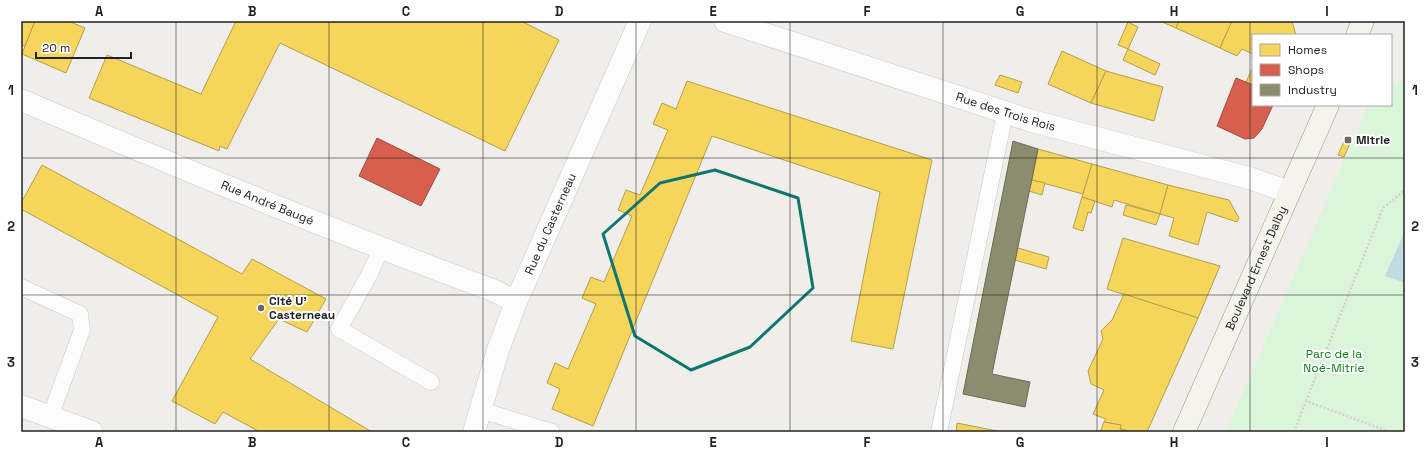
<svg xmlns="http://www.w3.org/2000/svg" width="1426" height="453" viewBox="0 0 1426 453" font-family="'Space Grotesk',sans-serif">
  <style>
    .park { fill: #daf5da }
    .water { fill: #bfdbe3 }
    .homes { fill: #f6d55c; stroke: #b69f4b }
    .shops { fill: #d6604d; stroke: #a04d40 }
    .industry { fill: #8c8c6e; stroke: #6c6c57 }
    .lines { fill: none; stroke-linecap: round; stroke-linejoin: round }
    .lane-casing { stroke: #c9c8c7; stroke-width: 17 }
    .street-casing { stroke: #c9c8c7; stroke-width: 23 }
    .secondary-casing { stroke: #999a82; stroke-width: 23 }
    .path { stroke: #dccecd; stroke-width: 2.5; stroke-dasharray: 2 2; stroke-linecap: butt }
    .lane { stroke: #fdfcfc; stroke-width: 16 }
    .street { stroke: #fdfcfc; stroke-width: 22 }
    .secondary { stroke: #f4f4ed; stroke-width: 22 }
    .marked { fill: none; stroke: #0f766e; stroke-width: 3; stroke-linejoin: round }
    .grid { fill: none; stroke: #222; stroke-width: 1; stroke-opacity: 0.55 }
    .poi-dot { fill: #6a6968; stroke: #fff; stroke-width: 1.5 }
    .labels { text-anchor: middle; stroke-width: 4; stroke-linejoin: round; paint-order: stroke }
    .street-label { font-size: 12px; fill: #222; stroke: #fff }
    .poi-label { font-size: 12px; font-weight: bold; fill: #222; stroke: #fff; text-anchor: start }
    .park-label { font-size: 12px; fill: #0c8416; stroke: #fff }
    .neatline { fill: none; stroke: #222; stroke-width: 1.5 }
    .grid-label { font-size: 13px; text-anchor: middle; font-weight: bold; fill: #222 }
  </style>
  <rect width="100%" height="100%" fill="#f0eeeb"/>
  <!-- park -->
  <polygon class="park" points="1405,80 1405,432 1226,432 1368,105 1391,105 1391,85"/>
  <!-- water -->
  <polygon class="water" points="1405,231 1405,283 1385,276"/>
  <!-- homes -->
  <g class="homes">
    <polygon points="21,21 35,21 25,46 21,45"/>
    <polygon points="35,21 68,21 85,28 66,73 22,54"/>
    <polygon points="236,21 521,21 559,40 505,151 280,43 227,149 220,146 219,151 89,98 107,55 201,94"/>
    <polygon points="1160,21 1179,21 1176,28"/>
    <polygon points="1179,21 1232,21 1220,48 1176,28"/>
    <polygon points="1232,21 1292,21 1296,35 1253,35 1253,61 1252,58 1253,54 1242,49 1237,56 1220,48"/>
    <polygon points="1128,22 1138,27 1128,49 1118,45"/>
    <polygon points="1128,49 1160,64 1155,75 1123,60"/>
    <polygon points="1062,51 1106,71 1091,103 1048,84"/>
    <polygon points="1253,67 1253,85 1246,82"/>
    <polygon points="1106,71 1163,87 1154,121 1091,103"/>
    <polygon points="1000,75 1022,82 1018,93 995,85"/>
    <polygon points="687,81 932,160 893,349 851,341 880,192 712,136 593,426 552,409 560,389 547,383 555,363 568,369 596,304 582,298 591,277 604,282 632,216 618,210 626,190 640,195 668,130 653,124 662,103 676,109"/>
    <polygon points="1345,139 1351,141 1344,157 1338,155"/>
    <polygon points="1038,149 1092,164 1083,194 1032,180"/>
    <polygon points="1092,164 1168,185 1160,214 1114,200 1112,207 1082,197"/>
    <polygon points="42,165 242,274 252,259 326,299 307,332 279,319 250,359 372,432 260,432 223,412 215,424 172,401 218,317 21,209 21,203"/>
    <polygon points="1032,180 1045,183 1042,195 1029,191"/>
    <polygon points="1168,185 1229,200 1239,218 1237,222 1207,212 1198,245 1169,236 1174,218 1160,214"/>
    <polygon points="1082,197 1095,201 1091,213 1088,212 1083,231 1073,228"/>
    <polygon points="1126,205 1160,214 1156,225 1123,215"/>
    <polygon points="1123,238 1220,266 1198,318 1107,289"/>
    <polygon points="1018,248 1049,257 1046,269 1015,260"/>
    <polygon points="1124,294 1198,318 1147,432 1133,432 1120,429 1121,425 1104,422 1106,419 1093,414 1104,390 1091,384 1088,371 1103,339 1101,331 1112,320"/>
    <polygon points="1104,422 1121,425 1120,429 1133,432 1100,432"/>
    <polygon points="957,423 1002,432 956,432"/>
  </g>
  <!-- shops -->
  <g class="shops">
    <polygon points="1236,78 1253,85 1253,105 1273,105 1262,129 1254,138 1245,139 1217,126"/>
    <polygon points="377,138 440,169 421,206 359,176"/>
  </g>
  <!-- industry -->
  <polygon class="industry" points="1013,141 1038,149 992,374 1030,382 1025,407 963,394"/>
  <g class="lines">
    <defs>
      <g id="lane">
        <polyline points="382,247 368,277 339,329 431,382"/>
        <polyline points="21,287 80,314 82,330 50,417"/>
        <polyline points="480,410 552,432"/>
        <polyline points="939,432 1005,113"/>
      </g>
      <g id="street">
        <path id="s1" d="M725,21L1032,121L1249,178L1289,192"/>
        <path id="s2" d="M21,100C177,167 335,232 495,291L516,302"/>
        <polyline points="21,406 92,432"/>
        <path id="s3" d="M474,432L498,350L516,302L640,21"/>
      </g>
      <g id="secondary">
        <polyline points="1357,35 1363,21"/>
        <path id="s4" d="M1184,432L1328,105"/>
      </g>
    </defs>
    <!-- lane casing -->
    <use href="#lane" class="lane-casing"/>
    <!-- street casing -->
    <use href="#street" class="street-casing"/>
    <!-- secondary casing -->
    <use href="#secondary" class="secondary-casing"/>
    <!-- path -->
    <g class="path">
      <polyline points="1306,401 1383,208 1405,190"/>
      <polyline points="1294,432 1306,401 1390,432"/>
    </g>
    <!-- lane -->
    <use href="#lane" class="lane"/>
    <!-- street -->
    <use href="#street" class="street"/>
    <!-- secondary -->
    <use href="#secondary" class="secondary"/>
  </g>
  <!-- marked area -->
  <path class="marked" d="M715,170L798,198L813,288L750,347L691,370L635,336L603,234L660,183Z"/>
  <!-- grid -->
  <path class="grid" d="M176,21V432M329,21V432M483,21V432M636,21V432M790,21V432M943,21V432M1097,21V432M1250,21V432M21,158H1405M21,295H1405"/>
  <!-- markers -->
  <g class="poi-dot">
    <rect x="1344" y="136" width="8" height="8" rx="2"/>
    <circle cx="261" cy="308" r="4"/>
  </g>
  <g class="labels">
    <!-- street labels -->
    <g class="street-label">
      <text dy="4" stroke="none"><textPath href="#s1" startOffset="295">Rue des Trois Rois</textPath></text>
      <text dy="4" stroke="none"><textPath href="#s2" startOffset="267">Rue André Baugé</textPath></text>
      <text dy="4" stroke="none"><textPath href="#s3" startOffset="222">Rue du Casterneau</textPath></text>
      <text dy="4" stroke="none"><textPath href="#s4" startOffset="179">Boulevard Ernest Dalby</textPath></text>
    </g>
    <!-- poi labels -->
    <g class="poi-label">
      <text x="1356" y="144">Mitrie</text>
      <text x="269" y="305">Cité U'<tspan x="269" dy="14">Casterneau</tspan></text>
    </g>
    <!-- park labels -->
    <g class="park-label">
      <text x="1334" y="358">Parc de la<tspan x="1334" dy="14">Noé-Mitrie</tspan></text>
    </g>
  </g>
  <!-- border -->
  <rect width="1426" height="453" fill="none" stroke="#ffffff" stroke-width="44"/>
  <!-- legend -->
  <rect x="1252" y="34" width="140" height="72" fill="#ffffff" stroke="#a7a7a7"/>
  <rect x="1260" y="44" width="20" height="12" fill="#f6d55c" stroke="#a7a7a7"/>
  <text x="1288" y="54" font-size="12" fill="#222222">Homes</text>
  <rect x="1260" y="64" width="20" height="12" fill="#d6604d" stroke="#a7a7a7"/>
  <text x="1288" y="74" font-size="12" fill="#222222">Shops</text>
  <rect x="1260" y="84" width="20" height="12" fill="#8c8c6e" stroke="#a7a7a7"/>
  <text x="1288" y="94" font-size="12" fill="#222222">Industry</text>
  <!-- scale -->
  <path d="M36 52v6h95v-6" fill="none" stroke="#222222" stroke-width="2"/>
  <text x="42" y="52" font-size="12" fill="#222222" stroke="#ffffff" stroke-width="3" paint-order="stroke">20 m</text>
  <rect x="22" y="22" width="1382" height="409" class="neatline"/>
  <g class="grid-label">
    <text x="99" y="16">A</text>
    <text x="252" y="16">B</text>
    <text x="406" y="16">C</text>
    <text x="559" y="16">D</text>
    <text x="713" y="16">E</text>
    <text x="867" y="16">F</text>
    <text x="1020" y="16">G</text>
    <text x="1174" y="16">H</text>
    <text x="1327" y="16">I</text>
    <text x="11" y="95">1</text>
    <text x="1415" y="95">1</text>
    <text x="11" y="231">2</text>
    <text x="1415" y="231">2</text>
    <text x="11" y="367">3</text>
    <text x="1415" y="367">3</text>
    <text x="99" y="447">A</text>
    <text x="252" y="447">B</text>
    <text x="406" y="447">C</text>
    <text x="559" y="447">D</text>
    <text x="713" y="447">E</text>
    <text x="867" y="447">F</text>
    <text x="1020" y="447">G</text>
    <text x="1174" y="447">H</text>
    <text x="1327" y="447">I</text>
  </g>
</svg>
